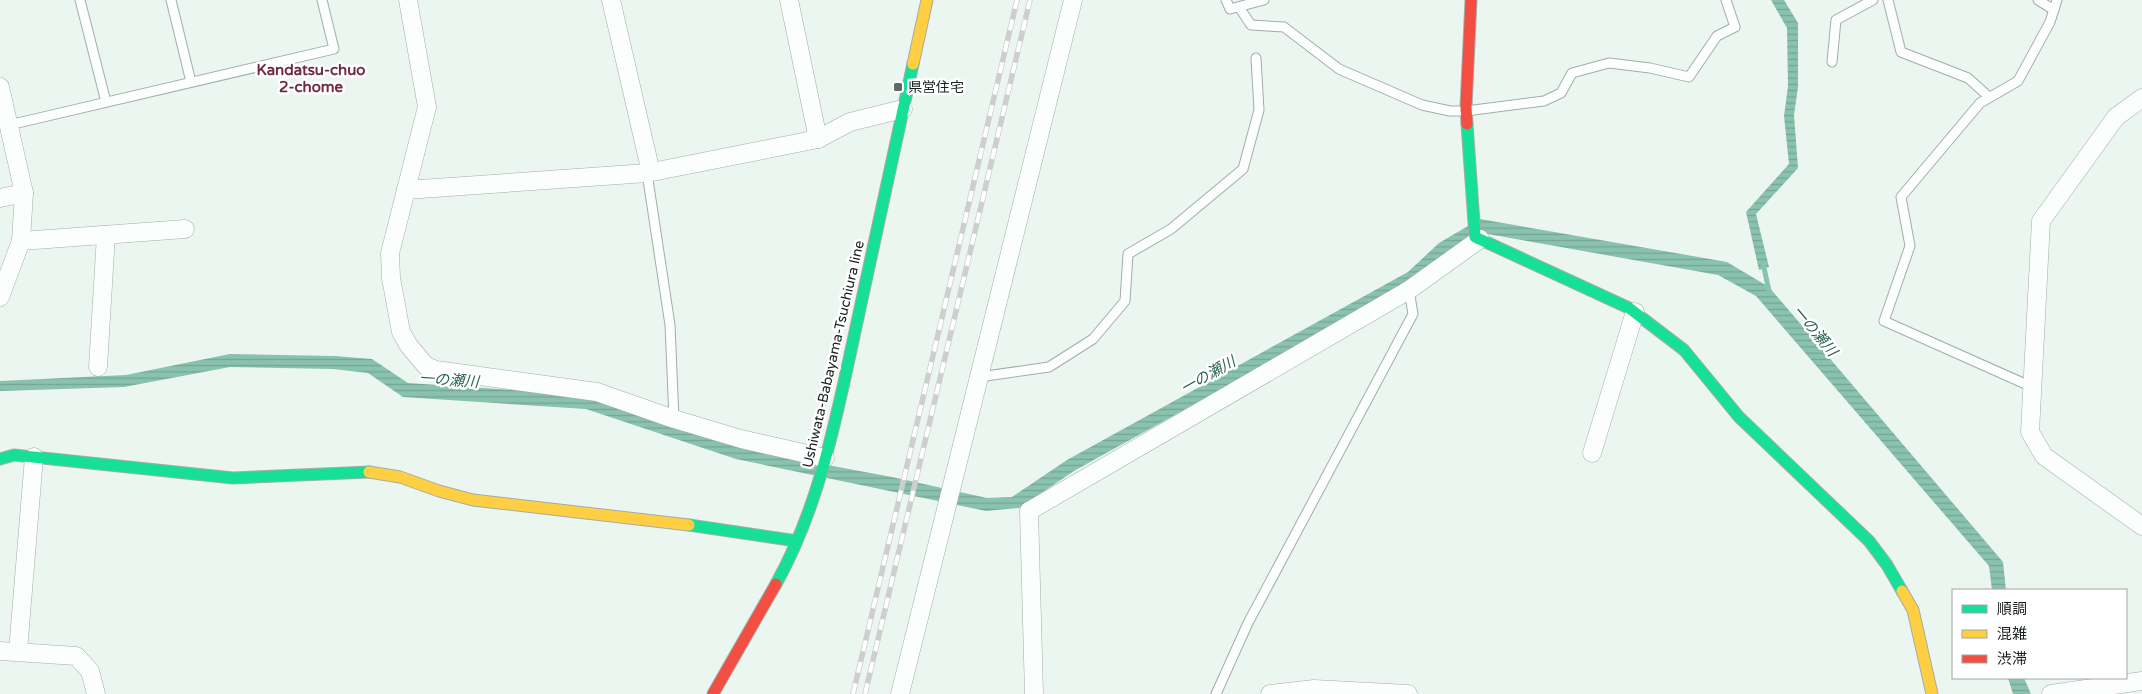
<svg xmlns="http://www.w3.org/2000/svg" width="2142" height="694" viewBox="0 0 2142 694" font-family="'Varela Round','Noto Sans JP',sans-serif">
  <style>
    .water { fill: url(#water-rules) }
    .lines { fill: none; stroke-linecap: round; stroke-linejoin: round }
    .stream { stroke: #89c2ae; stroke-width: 5 }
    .lane-casing { stroke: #a4aca9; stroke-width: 11 }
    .street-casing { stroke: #a4aca9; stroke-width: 19 }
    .fast-casing { stroke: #a4aca9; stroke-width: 13 }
    .slow-casing { stroke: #a4aca9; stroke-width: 13 }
    .jam-casing { stroke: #a4aca9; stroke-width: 13 }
    .lane { stroke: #fcfefd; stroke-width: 9 }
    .street { stroke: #fcfefd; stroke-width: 18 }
    .fast { stroke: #16e098; stroke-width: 11 }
    .slow { stroke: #ffcf43; stroke-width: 11 }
    .jam { stroke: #f24e42; stroke-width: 11 }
    .rail-casing { stroke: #cccfcd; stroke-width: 5.5 }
    .rail { stroke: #fff; stroke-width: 4; stroke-dasharray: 11; stroke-linecap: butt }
    .poi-dot { fill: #616a66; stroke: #fff; stroke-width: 2 }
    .labels { text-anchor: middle; stroke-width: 5; stroke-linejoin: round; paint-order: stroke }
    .poi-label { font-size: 14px; fill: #171e1b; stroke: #fff; text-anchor: start }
    .street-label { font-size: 14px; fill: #171e1b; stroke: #fff }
    .neighbourhood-label { font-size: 15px; font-weight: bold; fill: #702b40; stroke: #fff }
    .water-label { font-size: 15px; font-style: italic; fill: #296451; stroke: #fff }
  </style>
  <defs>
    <pattern id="water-rules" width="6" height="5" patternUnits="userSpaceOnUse" patternTransform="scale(1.25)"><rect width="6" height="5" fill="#89c2ae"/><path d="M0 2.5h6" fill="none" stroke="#76a695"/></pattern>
  </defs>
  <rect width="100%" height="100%" fill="#ebf6f1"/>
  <!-- water -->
  <g class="water">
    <polygon points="1771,0 1784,0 1798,23 1798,87 1794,115 1798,168 1756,214 1769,267 1759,270 1746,212 1789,164 1784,116 1788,86 1787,28"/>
    <polygon points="1480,219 1727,262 1769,287 2003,562 2006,590 1992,590 1989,566 1756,296 1718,275 1482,233 1416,281 1074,471 1019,508 986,511 736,459 586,409 403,397 368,373 333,369 230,367 124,387 0,391 0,381 126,375 230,354 335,356 372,359 408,383 589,395 811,462 892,477 987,498 1012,497 1067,460 1408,272 1439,243"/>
    <polygon points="2008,678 2024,678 2031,694 2013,694"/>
  </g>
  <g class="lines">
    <!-- stream -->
    <polyline class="stream" points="1763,263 1769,291"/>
    <defs>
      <g id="lane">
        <polyline points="80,0 106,102"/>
        <polyline points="171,0 191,82"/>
        <polyline points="1226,0 1230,9 1264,0"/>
        <polyline points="1888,0 1901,52 1968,78 1988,96"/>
        <polyline points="2038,0 2054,10"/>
        <polyline points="1239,7 1251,25 1284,27 1339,69 1422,105 1450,111 1466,111 1544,101 1561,93 1572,73 1609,63 1650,68 1689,77 1717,36 1735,27 1726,0"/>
        <polyline points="1832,62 1836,20 1873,0"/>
        <polyline points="9,125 334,49 322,0"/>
        <polyline points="647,173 670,325 674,419"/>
        <polyline points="979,377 1049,367 1093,339 1125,301 1128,254 1171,229 1243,169 1259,110 1256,58"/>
        <polyline points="2032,387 1884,321 1910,246 1901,197 1980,103 2018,81 2050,22 2057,0"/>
        <polyline points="1216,694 1248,623 1413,314 1409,290"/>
      </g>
      <g id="street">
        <polyline points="408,0 427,107 390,253 391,278 401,332 409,346 426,366 436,370 597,392 674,419 741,439 825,458"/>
        <polyline points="611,0 649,164 647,173"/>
        <polyline points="789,0 818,139"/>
        <polyline points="0,87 24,193 21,241 0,297"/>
        <polyline points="2142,98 2116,117 2041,221 2030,432 2044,456 2142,526"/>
        <polyline points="406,190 647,173 818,139 850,122 903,109"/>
        <polyline points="0,198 24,193"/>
        <polyline points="21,241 185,229"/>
        <polyline points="98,367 106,235"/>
        <polyline points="1592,453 1635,312"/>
        <polyline points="0,651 76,656 90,671 96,694"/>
        <polyline points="18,651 34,457"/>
        <polyline points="900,694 1073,0"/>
        <polyline points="1034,694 1029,511 1409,290 1480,239"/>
        <polyline points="1270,694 1314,689 1408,694"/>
        <polyline points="2051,694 2142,681"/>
      </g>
      <g id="fast">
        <polyline points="1467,124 1475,237 1629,308 1684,350 1739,417 1869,541 1887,565 1902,591"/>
        <polyline points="0,459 14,455 233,478 369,472"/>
        <polyline points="689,525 797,541"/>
        <path d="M776,584C820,505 837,415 856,327C875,240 894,152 913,64"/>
      </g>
      <g id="slow">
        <polyline points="913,64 927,0"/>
        <polyline points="369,472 400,477 439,491 473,500 689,525"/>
        <polyline points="1902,591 1913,610 1932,694"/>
      </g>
      <g id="jam">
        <polyline points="1467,124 1466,107 1471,0"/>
        <polyline points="713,694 776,584"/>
      </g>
    </defs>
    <!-- lane casing -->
    <use href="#lane" class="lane-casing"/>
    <!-- street casing -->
    <use href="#street" class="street-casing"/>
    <!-- fast casing -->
    <use href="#fast" class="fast-casing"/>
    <!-- slow casing -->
    <use href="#slow" class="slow-casing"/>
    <!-- jam casing -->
    <use href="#jam" class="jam-casing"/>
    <!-- lane -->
    <use href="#lane" class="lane"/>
    <!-- street -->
    <use href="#street" class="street"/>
    <!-- fast -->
    <use href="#fast" class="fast"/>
    <!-- slow -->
    <use href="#slow" class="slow"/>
    <!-- jam -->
    <use href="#jam" class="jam"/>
    <defs>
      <g id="rail">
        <polyline points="853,694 1017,0"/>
        <polyline points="865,694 1030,0"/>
      </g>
    </defs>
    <!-- rail casing -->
    <use href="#rail" class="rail-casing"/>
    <!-- rail -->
    <use href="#rail" class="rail"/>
  </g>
  <!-- markers -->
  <rect class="poi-dot" x="893" y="82" width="10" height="10" rx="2.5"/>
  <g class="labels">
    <!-- poi labels -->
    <g class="poi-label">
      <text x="908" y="92">県営住宅</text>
    </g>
    <!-- street labels -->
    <g class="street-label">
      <text transform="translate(833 354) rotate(-77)" y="5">Ushiwata-Babayama-Tsuchiura line</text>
    </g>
    <!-- neighbourhood labels -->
    <g class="neighbourhood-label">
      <text x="311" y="75">Kandatsu-chuo<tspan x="311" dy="17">2-chome</tspan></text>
    </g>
    <!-- water labels -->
    <g class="water-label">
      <text transform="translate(1815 331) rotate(50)" y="5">一の瀬川</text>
      <text transform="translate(1208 375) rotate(-29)" y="5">一の瀬川</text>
      <text transform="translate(449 380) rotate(4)" y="5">一の瀬川</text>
    </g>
  </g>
  <!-- legend -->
  <rect x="1952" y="589" width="175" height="90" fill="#ffffff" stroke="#a2a5a4"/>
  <rect x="1962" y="605" width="25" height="8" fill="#16e098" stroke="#a2a5a4"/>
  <text x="1997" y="614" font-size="15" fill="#171e1b">順調</text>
  <rect x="1962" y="630" width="25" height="8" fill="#ffcf43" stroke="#a2a5a4"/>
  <text x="1997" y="639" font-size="15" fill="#171e1b">混雑</text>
  <rect x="1962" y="655" width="25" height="8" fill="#f24e42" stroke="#a2a5a4"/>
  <text x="1997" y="664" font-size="15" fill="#171e1b">渋滞</text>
</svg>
